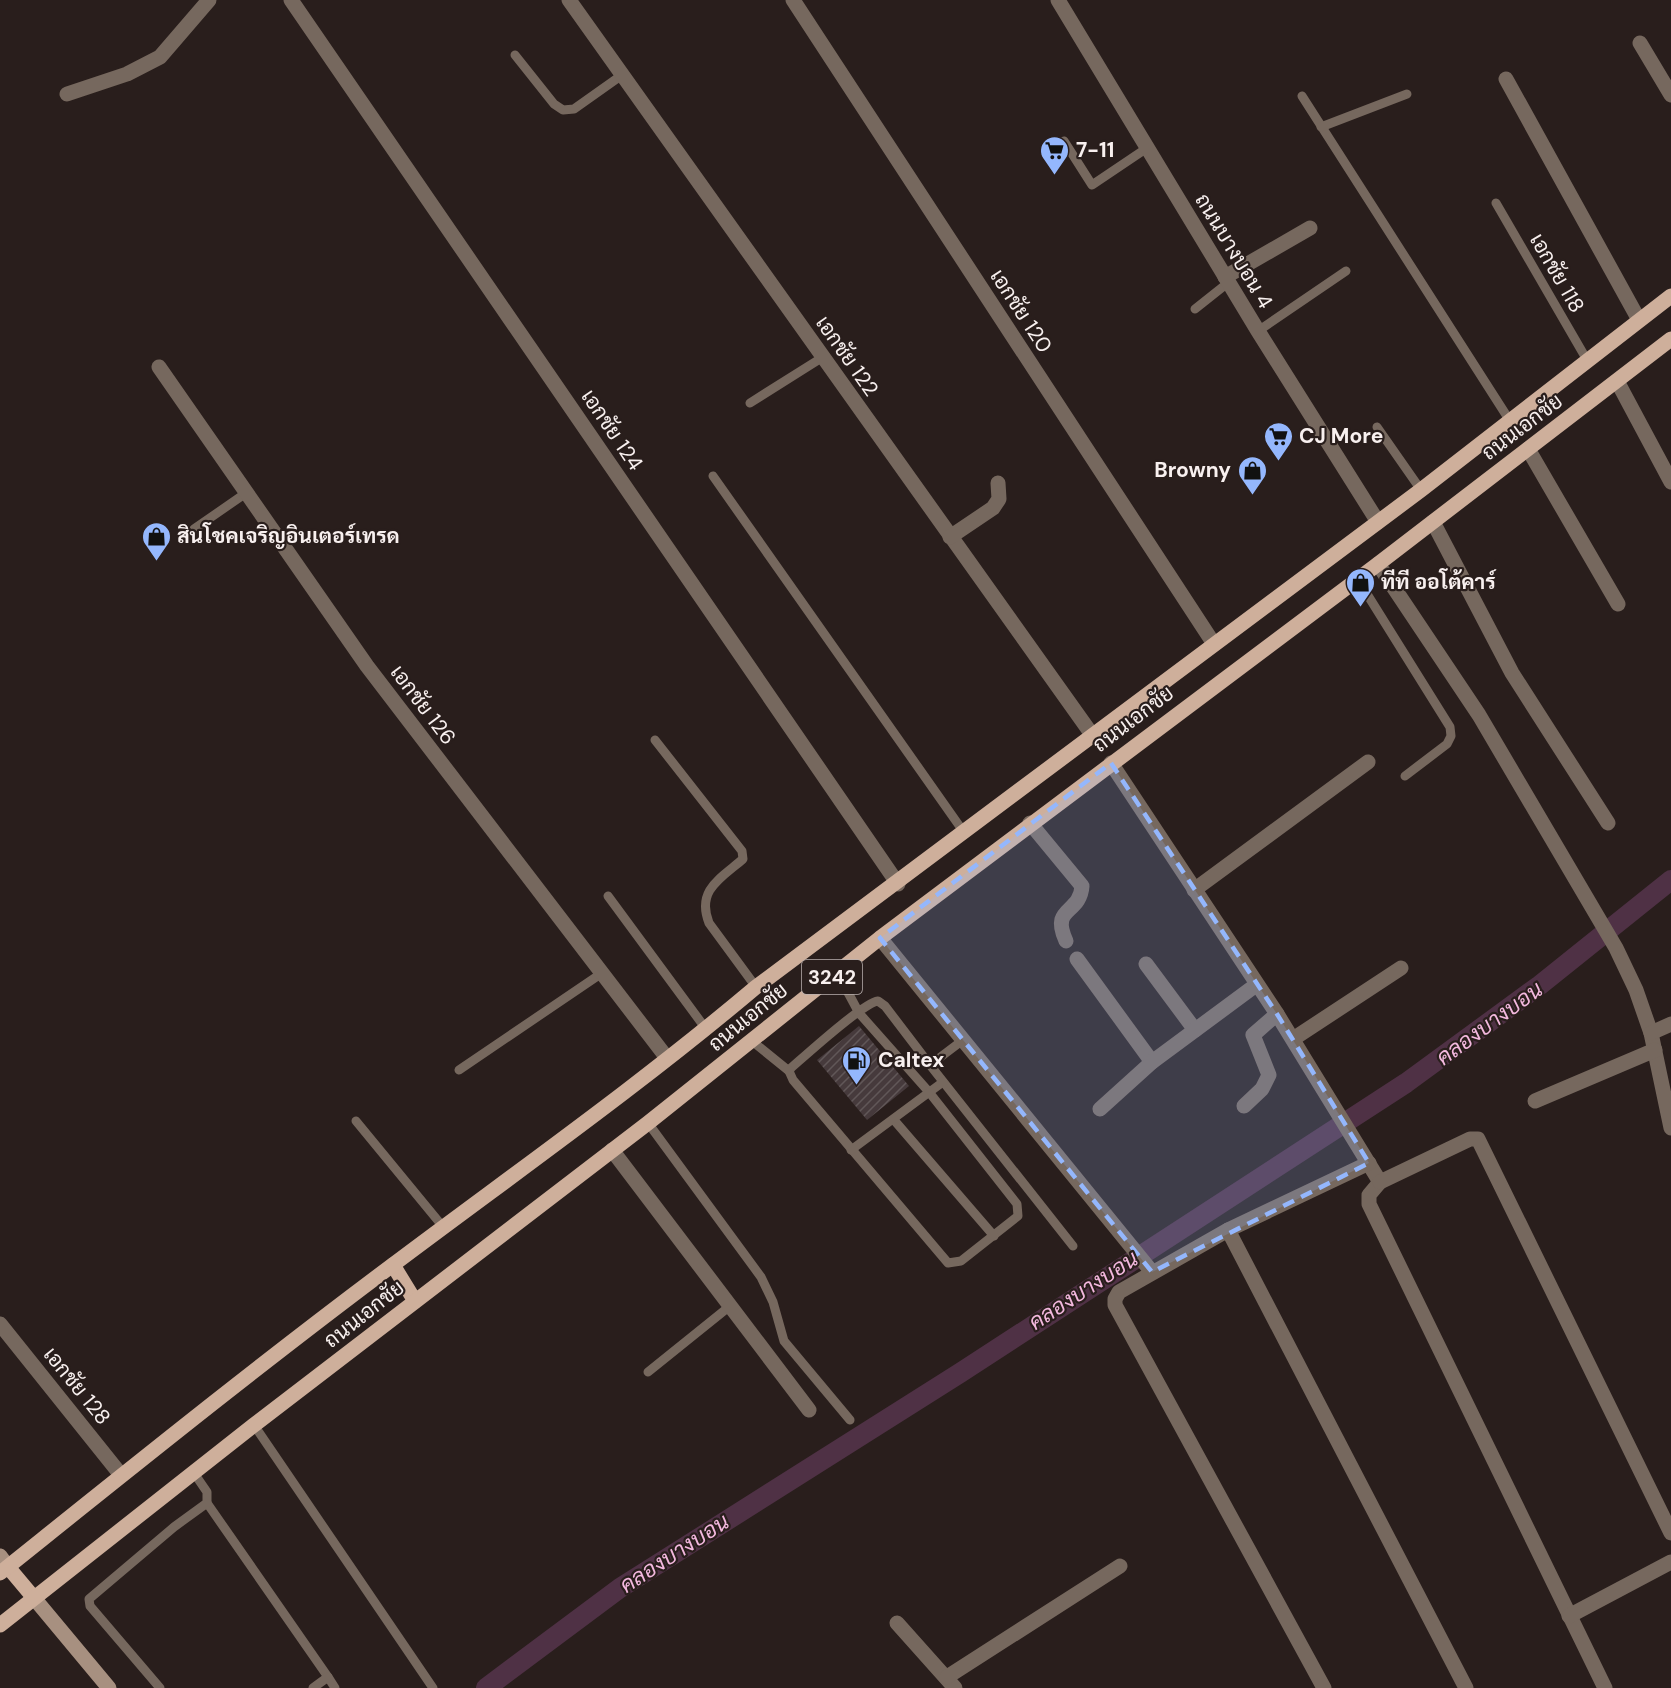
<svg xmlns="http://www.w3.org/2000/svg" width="1671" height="1688" viewBox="0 0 1671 1688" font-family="'DM Sans',Sarabun,sans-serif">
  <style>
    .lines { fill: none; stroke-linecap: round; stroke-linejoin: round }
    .canal { stroke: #4f3145; stroke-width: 20 }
    .building { fill: url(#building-hatch) }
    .service { stroke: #76685e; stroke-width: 9 }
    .minor { stroke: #76685e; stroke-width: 15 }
    .tertiary { stroke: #76685e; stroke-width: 15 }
    .secondary { stroke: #a79080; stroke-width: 15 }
    .primary { stroke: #ceaf9b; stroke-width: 15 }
    .marked { fill: #94b7fd; fill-opacity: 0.2; stroke: #94b7fd; stroke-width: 4.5; stroke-dasharray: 12 8; stroke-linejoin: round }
    .labels { text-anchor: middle; stroke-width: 4.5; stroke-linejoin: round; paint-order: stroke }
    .shield { fill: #291e1c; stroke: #bab1b0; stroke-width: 1.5 }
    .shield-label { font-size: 20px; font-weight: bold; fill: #f8f0ef }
    .poi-label { font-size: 21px; font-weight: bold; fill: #f8f0ef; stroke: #291e1c; text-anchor: start }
    .street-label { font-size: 21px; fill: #f8f0ef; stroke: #291e1c }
    .water-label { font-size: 22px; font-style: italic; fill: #f3b8de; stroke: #291e1c }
  </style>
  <defs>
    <pattern id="building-hatch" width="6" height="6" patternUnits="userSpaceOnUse" patternTransform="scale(1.5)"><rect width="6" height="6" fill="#463a3c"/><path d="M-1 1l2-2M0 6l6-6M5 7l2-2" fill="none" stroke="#615758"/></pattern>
  </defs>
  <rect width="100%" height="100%" fill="#291e1c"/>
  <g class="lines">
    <!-- canal -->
    <polyline class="canal" points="486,1688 620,1588 960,1373 1406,1083 1540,985 1671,880"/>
  </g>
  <!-- building -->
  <polygon class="building" points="859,1026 909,1086 867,1120 817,1060"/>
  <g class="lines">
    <!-- service -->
    <g class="service">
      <polyline points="515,55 554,104 563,110 574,109 622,75"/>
      <polyline points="1302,96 1510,421"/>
      <polyline points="1321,127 1407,94"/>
      <polyline points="1064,141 1092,185 1147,148"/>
      <polyline points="1496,203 1587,360"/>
      <polyline points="1195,309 1229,282"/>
      <polyline points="1258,331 1346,271"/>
      <polyline points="750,403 823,357"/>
      <polyline points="1377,427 1421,490"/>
      <polyline points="713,476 963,831"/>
      <polyline points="194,529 246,493"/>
      <polyline points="1357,578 1450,727 1451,736 1447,744 1405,776"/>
      <path d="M655,740L742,851L743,859C721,878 696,890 709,923L756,987"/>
      <polyline points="608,896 706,1029"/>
      <path d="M837,972L859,1013L929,1092L1017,1204L1018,1216L961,1261L948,1263L793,1080L789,1071L791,1068C806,1055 863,1003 878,1001L885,1006L930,1065L963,1040"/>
      <polyline points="752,1041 789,1071"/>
      <polyline points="930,1065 1073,1246"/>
      <polyline points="459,1070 602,973"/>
      <polyline points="894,1120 994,1236"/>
      <polyline points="356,1121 444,1228"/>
      <polyline points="648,1123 761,1277 773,1302 784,1341 850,1420"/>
      <polyline points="851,1150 943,1082"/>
      <polyline points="648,1372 730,1306"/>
      <polyline points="254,1425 433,1688"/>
      <polyline points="207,1503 328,1677"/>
      <polyline points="160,1688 90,1606 89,1599 174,1527 207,1503 207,1492 194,1473"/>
      <polyline points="313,1688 328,1677 335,1688"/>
    </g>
    <!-- minor -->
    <g class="minor">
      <polyline points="291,0 898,884"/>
      <polyline points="569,0 1093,736"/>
      <polyline points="793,0 1214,644"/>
      <polyline points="1640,43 1671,95"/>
      <polyline points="1506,79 1639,320"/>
      <polyline points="67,94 127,74 160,57 209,0"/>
      <polyline points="1225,277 1310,228"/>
      <polyline points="159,367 367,666 667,1058"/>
      <polyline points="1617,381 1671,482"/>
      <polyline points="1528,449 1618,604"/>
      <polyline points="1433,522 1512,673 1608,823"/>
      <polyline points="950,537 993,508 999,499 998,483"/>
      <polyline points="1378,564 1479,715 1616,948 1636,990 1651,1033 1671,1128"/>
      <polyline points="1111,763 1277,1014 1380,1182 1369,1195 1369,1204 1605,1688"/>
      <path d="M1030,823L1082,886C1080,915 1050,906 1066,941"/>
      <polyline points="1194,890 1368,762"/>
      <polyline points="880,938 1152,1272"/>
      <polyline points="1077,959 1152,1062"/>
      <polyline points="1146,964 1195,1030"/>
      <polyline points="1651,1033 1671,1024"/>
      <polyline points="1293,1039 1401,968"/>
      <polyline points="1535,1101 1655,1050"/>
      <polyline points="1244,1106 1262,1089 1269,1075 1253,1035 1277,1014"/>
      <polyline points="1100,1109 1152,1062 1256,985"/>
      <polyline points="612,1150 809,1410"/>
      <polyline points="1380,1182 1470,1139 1478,1139 1671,1533"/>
      <polyline points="1228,1230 1369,1163"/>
      <polyline points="0,1324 121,1475"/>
      <polyline points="1569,1616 1671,1562"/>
      <polyline points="897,1623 955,1688"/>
      <polyline points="947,1677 1120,1566"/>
      <polyline points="1324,1688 1115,1305 1115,1299 1119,1292 1228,1230 1466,1688"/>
    </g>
    <!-- tertiary -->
    <polyline class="tertiary" points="1058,0 1258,331 1378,522"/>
    <!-- secondary -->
    <g class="secondary">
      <polyline points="0,1556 8,1567"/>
      <polyline points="34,1598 109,1688"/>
    </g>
    <!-- primary -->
    <g class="primary">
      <polyline points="393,1265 415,1301"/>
      <polyline points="8,1567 34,1598"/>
      <path d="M0,1573C130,1469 260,1364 394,1264C515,1173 640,1085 756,987L1421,490L1671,296"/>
      <polyline points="0,1625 254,1425 648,1123 880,938 1378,564 1671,339"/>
    </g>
  </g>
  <!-- marked area -->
  <path class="marked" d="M1111,763L1277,1014L1369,1163L1152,1272L880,938Z"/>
  <!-- icons -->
  <defs>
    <symbol id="supermarket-pin" viewBox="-11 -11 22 30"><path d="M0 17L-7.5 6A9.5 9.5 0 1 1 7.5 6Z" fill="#94b7fd" stroke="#291e1c"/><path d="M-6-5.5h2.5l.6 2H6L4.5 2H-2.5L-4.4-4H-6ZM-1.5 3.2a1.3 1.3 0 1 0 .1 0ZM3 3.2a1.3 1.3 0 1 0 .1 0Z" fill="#111"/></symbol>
    <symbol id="shop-pin" viewBox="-11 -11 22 30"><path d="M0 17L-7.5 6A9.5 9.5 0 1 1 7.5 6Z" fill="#94b7fd" stroke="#291e1c"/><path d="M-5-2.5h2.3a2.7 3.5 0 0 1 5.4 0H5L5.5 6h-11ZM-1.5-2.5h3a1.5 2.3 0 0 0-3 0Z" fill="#111"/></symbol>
    <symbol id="fuel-pin" viewBox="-11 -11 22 30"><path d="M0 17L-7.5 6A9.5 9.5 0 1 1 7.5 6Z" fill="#94b7fd" stroke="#291e1c"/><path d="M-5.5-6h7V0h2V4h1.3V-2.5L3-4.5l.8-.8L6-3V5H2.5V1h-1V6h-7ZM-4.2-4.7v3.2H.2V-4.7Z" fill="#111"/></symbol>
  </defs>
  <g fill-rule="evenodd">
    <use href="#supermarket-pin" x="1038" y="134" width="33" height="45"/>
    <use href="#supermarket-pin" x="1262" y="420" width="33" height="45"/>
    <use href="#shop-pin" x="1236" y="454" width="33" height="45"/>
    <use href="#shop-pin" x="140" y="520" width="33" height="45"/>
    <use href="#shop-pin" x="1344" y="566" width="33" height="45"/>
    <use href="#fuel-pin" x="840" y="1044" width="33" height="45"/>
  </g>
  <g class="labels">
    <!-- shield labels -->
    <rect class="shield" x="802" y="960" width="60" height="34" rx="4.5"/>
    <g class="shield-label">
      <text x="832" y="984">3242</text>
    </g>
    <!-- poi labels -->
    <g class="poi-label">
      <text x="1076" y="157">7-11</text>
      <text x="1299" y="443">CJ More</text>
      <text x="1231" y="477" text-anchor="end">Browny</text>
      <text x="177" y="543">สินโชคเจริญอินเตอร์เทรด</text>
      <text x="1381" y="589">ทีที ออโต้คาร์</text>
      <text x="878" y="1067">Caltex</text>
    </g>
    <!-- street labels -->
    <g class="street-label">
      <text transform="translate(1234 251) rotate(59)" y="7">ถนนบางบอน 4</text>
      <text transform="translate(1557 273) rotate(60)" y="7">เอกชัย 118</text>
      <text transform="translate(1021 311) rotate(57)" y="7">เอกชัย 120</text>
      <text transform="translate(847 356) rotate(55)" y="7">เอกชัย 122</text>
      <text transform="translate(1522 427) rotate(-37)" y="7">ถนนเอกชัย</text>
      <text transform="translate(612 430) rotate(56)" y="7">เอกชัย 124</text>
      <text transform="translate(423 705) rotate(53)" y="7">เอกชัย 126</text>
      <text transform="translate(1133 719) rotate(-37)" y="7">ถนนเอกชัย</text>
      <text transform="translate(748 1017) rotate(-39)" y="7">ถนนเอกชัย</text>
      <text transform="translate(364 1314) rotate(-38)" y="7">ถนนเอกชัย</text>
      <text transform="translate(77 1386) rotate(51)" y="7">เอกชัย 128</text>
    </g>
    <!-- water labels -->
    <g class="water-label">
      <text transform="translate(1489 1023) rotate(-36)" y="8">คลองบางบอน</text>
      <text transform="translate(1083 1290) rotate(-33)" y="8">คลองบางบอน</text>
      <text transform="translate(674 1553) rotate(-33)" y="8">คลองบางบอน</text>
    </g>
  </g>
</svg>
